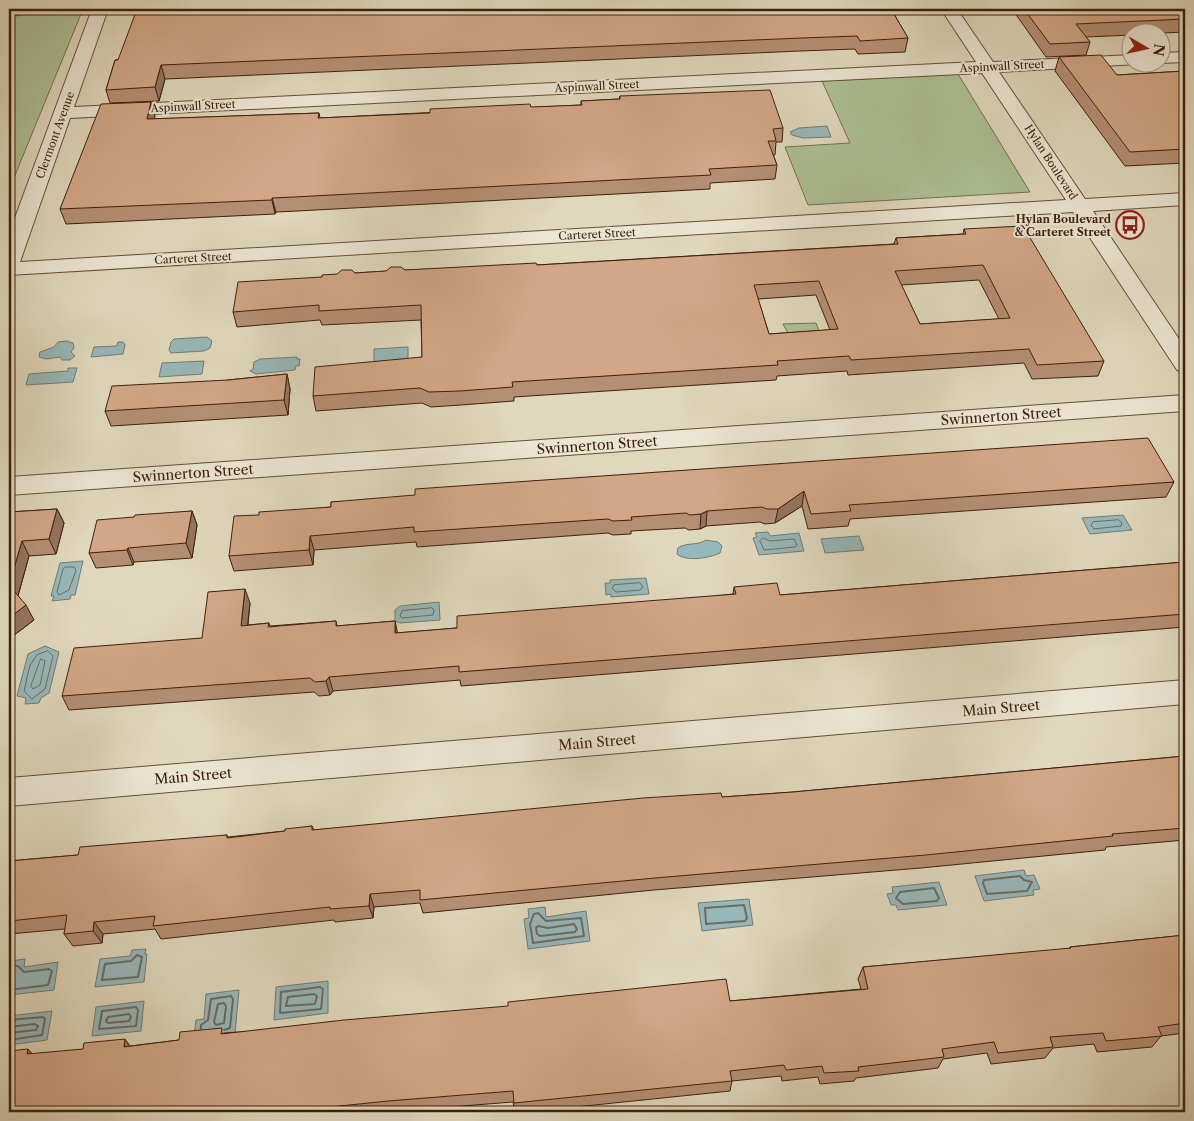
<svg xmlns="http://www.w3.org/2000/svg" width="1194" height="1121" viewBox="0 0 1194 1121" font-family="'Libre Caslon Text',serif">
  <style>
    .green { fill: #acc095; stroke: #767050 }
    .water { fill: #97b8ba; stroke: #747b74 }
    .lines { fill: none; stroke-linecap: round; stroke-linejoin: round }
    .shore-far1 { stroke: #6b6c63; stroke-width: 1 }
    .shore { stroke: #6b6c63; stroke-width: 2 }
    .stream { fill: #747b74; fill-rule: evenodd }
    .minor-casing { stroke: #674e38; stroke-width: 2 }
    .minor { fill: #ebe6d4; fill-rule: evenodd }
    .wall { fill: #b58f73; stroke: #3f200c; fill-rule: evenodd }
    .shaded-wall { fill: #93745e; stroke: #3f200c }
    .building { fill: #d2a686; stroke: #3f200c; fill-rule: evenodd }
    .labels { text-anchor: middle; stroke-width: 4; stroke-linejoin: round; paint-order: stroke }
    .far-street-label { font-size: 11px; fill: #3f200c; stroke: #ebe6d4 }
    .far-poi-label { font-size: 11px; font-weight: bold; fill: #3f200c; stroke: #ebe6d4; text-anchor: end }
    .street-label { font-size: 14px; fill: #3f200c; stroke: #ebe6d4 }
  </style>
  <rect width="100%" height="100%" fill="#e0d8bd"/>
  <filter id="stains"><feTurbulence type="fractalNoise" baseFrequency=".004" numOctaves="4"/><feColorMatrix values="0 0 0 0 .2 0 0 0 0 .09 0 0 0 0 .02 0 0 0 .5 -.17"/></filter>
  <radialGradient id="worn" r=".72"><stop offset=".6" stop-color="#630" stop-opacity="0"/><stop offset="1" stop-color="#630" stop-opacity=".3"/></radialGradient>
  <!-- green -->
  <g class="green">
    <polygon points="9,9 83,9 9,190"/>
    <polygon points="958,74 1030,192 808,205 785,147 850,143 822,81"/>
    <polygon points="816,323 819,331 790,337 783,324"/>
  </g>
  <!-- water -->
  <g class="water">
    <polygon points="827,126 831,137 803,138 792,135 790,132 799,128"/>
    <polygon points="207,337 212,341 210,348 204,351 171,353 169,350 171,342 174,339"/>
    <polygon points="67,341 73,343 74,348 71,352 75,356 70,360 62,360 60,357 46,359 39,357 40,352 54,347 58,342"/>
    <polygon points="118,342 123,342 125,345 123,354 91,357 94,347 117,346"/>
    <polygon points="408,347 408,359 374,362 374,349"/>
    <polygon points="297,357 297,359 300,359 299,366 296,366 295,370 256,374 250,371 253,369 254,362 260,359"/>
    <polygon points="204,361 202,374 159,377 162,363"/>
    <polygon points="68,368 77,368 73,382 26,385 29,374 68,371"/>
    <polygon points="1123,515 1132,530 1090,534 1082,518"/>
    <polygon points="768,532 770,536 799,533 804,551 759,555 753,538 757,537 755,533"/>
    <polygon points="859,536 864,550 825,553 821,539"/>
    <path d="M706,540L718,542L722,546L720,553C710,558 686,562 677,554L678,548C686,542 697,546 706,540Z"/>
    <polygon points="83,561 75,595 71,595 70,599 52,601 54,596 51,596 60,563"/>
    <polygon points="646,578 649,594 611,597 611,594 606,595 605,583 610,583 610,580"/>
    <polygon points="439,602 440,620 400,623 395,621 395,610 400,606"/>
    <polygon points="45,646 59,652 49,693 41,698 39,703 25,704 26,698 17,696 28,654"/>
    <polygon points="1024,870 1026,876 1034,875 1040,889 1033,890 1034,895 984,901 975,876"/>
    <polygon points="939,882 947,905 898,910 896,905 891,905 887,894 893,893 892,887"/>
    <polygon points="749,899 753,925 702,931 698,903"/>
    <polygon points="545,907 546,917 586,911 590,941 528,949 524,919 529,918 528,909"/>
    <polygon points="146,949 145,954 147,954 144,982 95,987 100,959 130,956 132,950"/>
    <polygon points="25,959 24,967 58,962 54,990 9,995 10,961"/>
    <polygon points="328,981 328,1013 274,1020 276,987"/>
    <polygon points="239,990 235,1034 194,1035 196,1020 204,1019 206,994"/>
    <polygon points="144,1001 141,1031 92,1036 96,1007"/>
    <polygon points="52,1011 47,1040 9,1045 9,1016"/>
  </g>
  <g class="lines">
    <!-- shore-far1 -->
    <g class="shore-far1">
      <polygon points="1119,520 1122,523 1121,526 1094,529 1091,525 1093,522"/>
      <polygon points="763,538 770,541 794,539 797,545 795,547 764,550 760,541"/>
      <polygon points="66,567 74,567 76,570 69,590 59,595 57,592 63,569"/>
      <polygon points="640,583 643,587 640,590 616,592 612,588 614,585"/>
      <polygon points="432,608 434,610 433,615 402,618 400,616 402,611"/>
      <polygon points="48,651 53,656 45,689 32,699 24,691 30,665 37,655"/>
      <polygon points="41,659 45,661 40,685 33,689 31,686"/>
    </g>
    <!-- shore -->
    <g class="shore">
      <polygon points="1020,876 1024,880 1032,882 1027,891 987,894 983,883 984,880"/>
      <polygon points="934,888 939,898 937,901 903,904 896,898 900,892"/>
      <polygon points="744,905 747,918 745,921 706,924 705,908"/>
      <polygon points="538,913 546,921 581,918 584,936 533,943 530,924 534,914"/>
      <polygon points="574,924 577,929 575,932 540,936 537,934 536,928 538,926 548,928"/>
      <polygon points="137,955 142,957 138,977 102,980 105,964 131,961"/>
      <polyline points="9,966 18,966 24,972 49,969 52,971 48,985 9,990"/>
      <polygon points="320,987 323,989 321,1009 280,1013 281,992"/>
      <polygon points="314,994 317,996 315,1004 286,1006 288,997"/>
      <polygon points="224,1003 226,1006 224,1023 216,1025 214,1022 218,1004"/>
      <polygon points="136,1007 138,1010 136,1026 99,1029 102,1011"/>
      <polygon points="129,1014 131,1017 129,1021 108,1023 106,1021 108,1017"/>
      <polyline points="9,1020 43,1017 45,1019 42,1035 9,1040"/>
      <polyline points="9,1027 35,1024 38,1026 36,1030 9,1033"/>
      <polyline points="201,1029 201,1025 208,1020 211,999 231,996 233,999 230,1028 224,1030"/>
    </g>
    <!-- stream -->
    <polygon class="stream" points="35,9 43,9 29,14 9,18 9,14"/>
    <defs>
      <g id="minor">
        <path d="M92,9H108L74,107L976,62L941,9H957L993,62L1132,55V62L1138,64L999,72L1085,199L1185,193V205L1093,211L1185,348V372L1177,370L1073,212L9,275V234ZM982,73L1066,200L20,262L70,118Z"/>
        <polygon points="1185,52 1185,62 1162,63 1159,62 1162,62 1162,53"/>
        <polygon points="1185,395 1185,411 9,495 9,477"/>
        <polygon points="1185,680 1185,704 9,806 9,778"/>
      </g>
    </defs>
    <!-- minor casing -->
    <use href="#minor" class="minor-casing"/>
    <!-- minor -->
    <use href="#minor" class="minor"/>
  </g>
  <!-- wall -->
  <g class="wall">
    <polygon points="891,9 908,38 905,52 858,54 855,49 800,51 165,79 159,101 110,103 106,90 115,60"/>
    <polygon points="1012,9 1185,9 1185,32 1162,33 1162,32 1132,32 1132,35 1086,37 1090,42 1086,55 1046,57"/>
    <polygon points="1059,57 1117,75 1185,71 1185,163 1125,166 1055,71"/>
    <polygon points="620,96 783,128 782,142 776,142 775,155 773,155 777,165 775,179 710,183 710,189 297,211 276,212 275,214 66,224 60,209 155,116 154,119 319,113 320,118 581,105 581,101 619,99"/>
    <path d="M964,229L1104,361L1098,376L1032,379L1024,363L848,375L847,371L777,376L776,380L514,397V401L461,405L431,407L422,403L316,411L313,396L422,357L421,320L322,325L320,320L237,327L233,312L322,277L355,273L405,270L537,265L894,244L896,238L963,234ZM979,280L999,319L920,324L901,285ZM816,295L830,330L769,334L758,299Z"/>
    <polygon points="1185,230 1185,247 1181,241"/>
    <polygon points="287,374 290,389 288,415 111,426 105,411 228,380"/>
    <polygon points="1174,482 1166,497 850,519 848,526 808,529 802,506 775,523 765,524 760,522 706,526 700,529 689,530 685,528 631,531 631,534 613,535 608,533 417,547 416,542 314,550 313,565 234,571 229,556 259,515 331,507 331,502"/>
    <polygon points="57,509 64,523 56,554 29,556 18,596 34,620 9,639 9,512"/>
    <polygon points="192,511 197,525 192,558 134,562 133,565 96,568 89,553 134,517"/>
    <polygon points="1185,562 1185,627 461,686 460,680 333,691 330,695 319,696 314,692 69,710 62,696 202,638 250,603 248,625 269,623 270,626 336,621 337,626 395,621 397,633 457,628 733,594 734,587 780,595"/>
    <polygon points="1185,756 1185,840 1106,847 1105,850 921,868 654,890 423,913 420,903 374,907 373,918 335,922 334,920 161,939 155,929 103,934 102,943 73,946 64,934 65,929 9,934 9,861 78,855 227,835 228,837 285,831 312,826 314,830 722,797 793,792"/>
    <polygon points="1185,935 1185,1033 1161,1036 1152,1047 1097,1052 1094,1044 1053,1048 1045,1058 991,1064 987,1053 943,1059 938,1068 856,1078 854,1081 820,1084 818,1077 782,1081 781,1076 732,1081 730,1091 527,1112 515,1112 513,1102 385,1112 9,1112 28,1049 32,1054 130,1046 179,1040 224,1033 730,1001 861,989 858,979 863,967 1069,949 1070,947"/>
  </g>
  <!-- shaded-wall -->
  <g class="shaded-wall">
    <polygon points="161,65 165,79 159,101 155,87"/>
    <polygon points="151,102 155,116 151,133 147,119"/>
    <polygon points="272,198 276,212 275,214 272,200"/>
    <polygon points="287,374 290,389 288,415 284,400"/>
    <polygon points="804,491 802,506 775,523 778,509"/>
    <polygon points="57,509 64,523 56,554 49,539"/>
    <polygon points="192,511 197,525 192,558 186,543"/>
    <polygon points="707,511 706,526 700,529 701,514"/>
    <polygon points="310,536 314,550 313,565 309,550"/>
    <polygon points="22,541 29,556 17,599 9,585"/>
    <polygon points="128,548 134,562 133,565 127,550"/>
    <polygon points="245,589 250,603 246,640 241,626"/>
    <polygon points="26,605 34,620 9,639 9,618"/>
    <polygon points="395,621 398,635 395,633"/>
    <polygon points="329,677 333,691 330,695 326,681"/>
    <polygon points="370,894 374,907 373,918 369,906"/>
    <polygon points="94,922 103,934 102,943 93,931"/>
    <polygon points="125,1039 133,1050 124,1047"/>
    <polygon points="28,1049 38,1060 27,1054"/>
  </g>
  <!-- building -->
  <g class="building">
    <polygon points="137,9 891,9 908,38 860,41 857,36 802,38 161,65 155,87 106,90 115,60 118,60"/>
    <polygon points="1024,9 1185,9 1185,19 1076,24 1090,42 1050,44"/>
    <polygon points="1101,55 1117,75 1185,71 1185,149 1130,152 1059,57"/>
    <polygon points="770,90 783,128 773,129 776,141 768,141 777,165 709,169 711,175 294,197 272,198 272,200 60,209 101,104 151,102 147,119 319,113 318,118 430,113 430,109 530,104 531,107 582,105 581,101 620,99 620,96"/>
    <path d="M1023,226L1104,361L1037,365L1029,349L851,360L849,356L777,361L778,365L512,382L513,387L460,391L429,392L420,388L313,396L315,367L422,357L421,305L319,311V305L233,312L238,282L322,277V275L337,274L342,270H352L355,273L386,271L391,267H401L405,270L536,263L537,265L898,244L896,238L966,234L964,229ZM983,265L1010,318L920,324L895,271ZM819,281L838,329L769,334L754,285Z"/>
    <polygon points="287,374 284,400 105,411 112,386 228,380"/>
    <polygon points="1148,438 1174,482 849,505 851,511 811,514 804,491 778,509 767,509 762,507 707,511 701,514 690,515 686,513 631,517 632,520 613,521 608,519 414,532 414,527 310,536 309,550 229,556 234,516 259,515 259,512 331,507 331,502 415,495 415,489"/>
    <polygon points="57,509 49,539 22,541 9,585 26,605 9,618 9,512"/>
    <polygon points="192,511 186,543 128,548 127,550 89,553 97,520 134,517 135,515"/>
    <polygon points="1185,562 1185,614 459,672 459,666 329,677 326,681 315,682 310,678 62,696 74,648 202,638 208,592 245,589 241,626 269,623 268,627 336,621 336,626 395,621 395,633 457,628 457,616 736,594 734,587 777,583 780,595"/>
    <polygon points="1185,756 1185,828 1112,834 1113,836 926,855 655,878 420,900 420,890 370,894 369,906 330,909 330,907 153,926 155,916 94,922 93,931 64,934 67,915 9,921 9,861 78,855 80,847 227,835 227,838 285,831 285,829 312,826 312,830 643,798 721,793 722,797 793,792"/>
    <polygon points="1185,935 1185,1023 1158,1027 1162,1036 1106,1041 1103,1033 1050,1037 1053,1047 998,1053 994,1042 942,1049 944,1057 858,1067 859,1071 824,1073 822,1066 786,1070 784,1065 730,1071 732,1081 514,1103 513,1091 388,1101 311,1109 311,1112 9,1112 9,1051 28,1049 27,1054 83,1049 84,1043 125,1039 124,1047 179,1040 180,1032 222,1028 221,1034 344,1020 508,1006 508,1002 726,979 730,1001 868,989 863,967 1071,948 1070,947"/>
  </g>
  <!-- icons -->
  <defs>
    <symbol id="bus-ring" viewBox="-11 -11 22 22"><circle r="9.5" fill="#ebe6d4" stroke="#8f2418" stroke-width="1.5"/><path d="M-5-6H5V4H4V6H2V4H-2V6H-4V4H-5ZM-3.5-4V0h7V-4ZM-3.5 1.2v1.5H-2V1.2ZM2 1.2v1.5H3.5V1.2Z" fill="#8f2418"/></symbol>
  </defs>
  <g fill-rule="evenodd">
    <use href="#bus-ring" x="1114" y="209" width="32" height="32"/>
  </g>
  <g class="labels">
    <!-- far-street labels -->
    <g class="far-street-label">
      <text transform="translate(1002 66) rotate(-3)" y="4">Aspinwall Street</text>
      <text transform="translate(597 86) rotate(-3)" y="4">Aspinwall Street</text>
      <text transform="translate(193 106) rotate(-3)" y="4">Aspinwall Street</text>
      <text transform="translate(55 135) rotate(-70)" y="4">Clermont Avenue</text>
      <text transform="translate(1051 162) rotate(57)" y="4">Hylan Boulevard</text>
      <text transform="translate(597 234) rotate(-3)" y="4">Carteret Street</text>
      <text transform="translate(193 258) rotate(-3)" y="4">Carteret Street</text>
    </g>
    <!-- far-poi labels -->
    <g class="far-poi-label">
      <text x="1111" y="223">Hylan Boulevard<tspan x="1111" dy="13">&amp; Carteret Street</tspan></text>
    </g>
    <!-- street labels -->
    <g class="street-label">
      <text transform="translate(1001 416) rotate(-4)" y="5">Swinnerton Street</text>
      <text transform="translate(597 445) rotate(-4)" y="5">Swinnerton Street</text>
      <text transform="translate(193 473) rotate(-4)" y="5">Swinnerton Street</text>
      <text transform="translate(1001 708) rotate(-5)" y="5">Main Street</text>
      <text transform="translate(597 742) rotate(-5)" y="5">Main Street</text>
      <text transform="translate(193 776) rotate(-5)" y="5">Main Street</text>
    </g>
  </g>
  <!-- margin -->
  <rect width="1194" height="1121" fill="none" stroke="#e0d8bd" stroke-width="30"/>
  <rect x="10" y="10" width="1174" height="1101" fill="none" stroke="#3f200c" stroke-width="2.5"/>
  <rect x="15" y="15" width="1164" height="1091" fill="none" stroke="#3f200c"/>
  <!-- north arrow -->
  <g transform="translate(1146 48) rotate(99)"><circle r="24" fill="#ebe6d4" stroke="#a69784"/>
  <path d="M0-4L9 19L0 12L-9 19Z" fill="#8f2418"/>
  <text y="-8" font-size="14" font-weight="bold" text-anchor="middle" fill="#3f200c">N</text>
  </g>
  <rect width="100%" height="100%" filter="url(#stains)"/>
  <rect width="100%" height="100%" fill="url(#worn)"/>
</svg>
